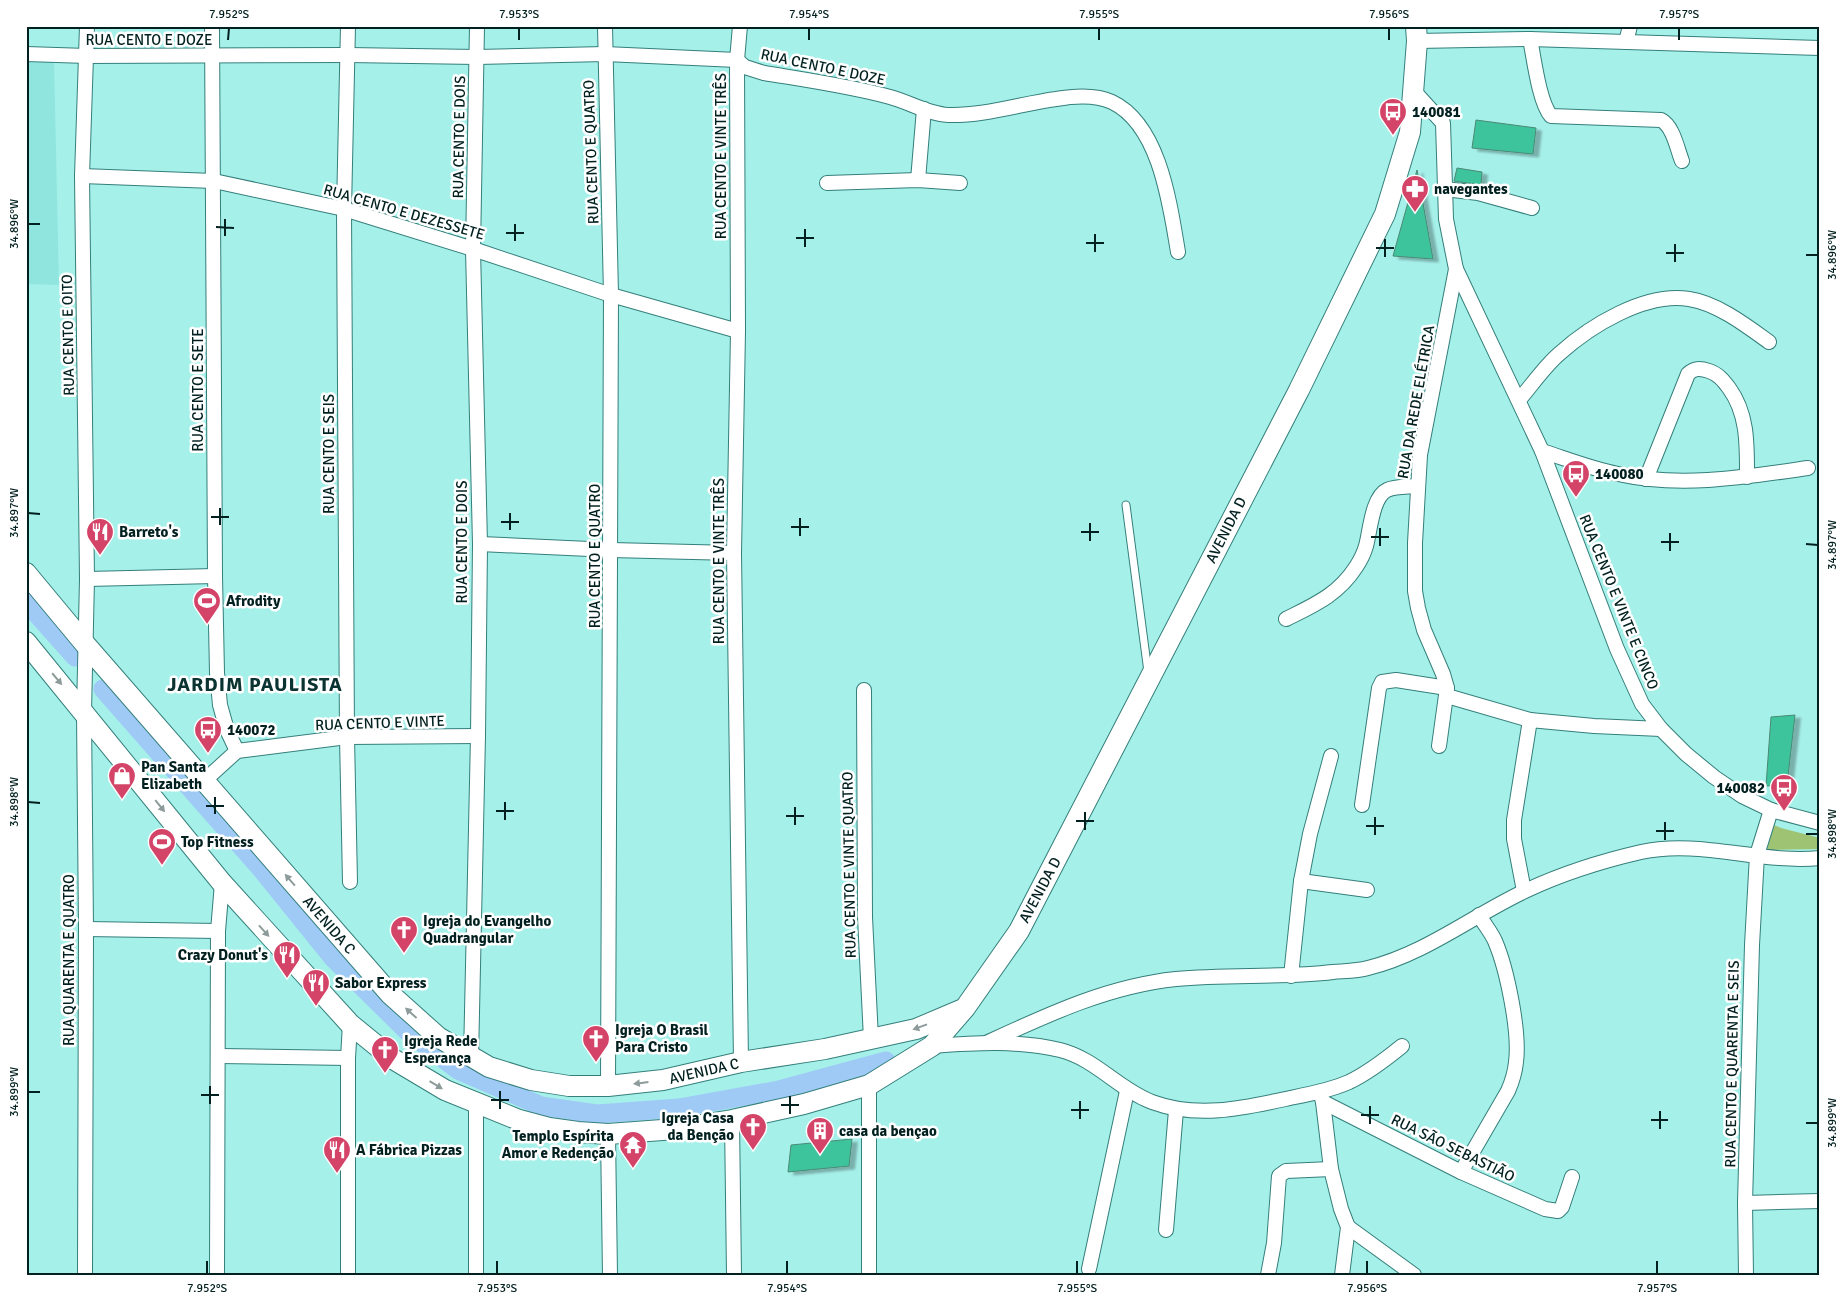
<svg xmlns="http://www.w3.org/2000/svg" width="1846" height="1301" viewBox="0 0 1846 1301" font-family="Signika,sans-serif">
  <style>
    .built { fill: #91e5df }
    .green { fill: #9dc373 }
    .lines { fill: none; stroke-linecap: round; stroke-linejoin: round }
    .canal { stroke: #9fcaf6; stroke-width: 19 }
    .building { fill: #3ec49d; stroke: #4a8974; filter: url(#shadow) }
    .lane-casing { stroke: #347f7a; stroke-width: 9 }
    .street-casing { stroke: #347f7a; stroke-width: 16 }
    .secondary-casing { stroke: #347f7a; stroke-width: 22 }
    .lane { stroke: #fff; stroke-width: 7 }
    .street { stroke: #fff; stroke-width: 14 }
    .secondary { stroke: #fff; stroke-width: 20 }
    .oneway { fill: #8d9b9a }
    .ticks { fill: none; stroke: #01201f; stroke-width: 2 }
    .labels { text-anchor: middle; stroke-width: 5; stroke-linejoin: round; paint-order: stroke }
    .street-label { font-size: 15px; fill: #01201f; stroke: #fff }
    .poi-label { font-size: 15px; font-weight: bold; fill: #01201f; stroke: #fff; text-anchor: start }
    .district-label { font-size: 20px; font-weight: bold; letter-spacing: 1px; fill: #0a3331; stroke: #fff }
    .neatline { fill: none; stroke: #01201f; stroke-width: 2 }
    .ticks-label { font-size: 12px; text-anchor: middle; fill: #01201f }
  </style>
  <defs>
    <filter id="shadow"><feDropShadow dx="5.5" dy="3" stdDeviation="1" flood-color="#0004"/></filter>
  </defs>
  <rect width="100%" height="100%" fill="#a6f0ea"/>
  <!-- built -->
  <polygon class="built" points="26,59 54,59 59,285 26,284"/>
  <!-- green -->
  <polygon class="green" points="1774,825 1781,828 1820,838 1820,849 1767,850"/>
  <g class="lines">
    <!-- canal -->
    <g class="canal">
      <polyline points="26,602 75,657"/>
      <polyline points="103,689 262,870 333,958 409,1033 458,1070 541,1106 597,1114 679,1108 779,1090 886,1061"/>
    </g>
  </g>
  <!-- building -->
  <g class="building">
    <polygon points="1476,120 1536,128 1533,154 1472,148"/>
    <polygon points="1457,168 1482,172 1481,185 1454,181"/>
    <polygon points="1417,170 1433,259 1393,256"/>
    <polygon points="1795,715 1787,785 1766,786 1771,717"/>
    <polygon points="852,1139 849,1166 788,1172 791,1145"/>
  </g>
  <g class="lines">
    <defs>
      <polyline id="lane" points="1126,505 1148,672"/>
      <g id="street">
        <polyline points="212,26 215,576 217,673 220,705 227,730 237,751"/>
        <polyline points="348,26 344,209 347,737 350,882"/>
        <polyline points="605,26 611,295 608,1086"/>
        <polyline points="740,26 737,60 738,331 734,553 741,1062"/>
        <path d="M1530,39C1534,58 1539,102 1551,116L1661,120C1673,126 1677,148 1682,161"/>
        <polyline points="1417,41 1530,39 1820,48"/>
        <polyline points="1626,42 1630,26"/>
        <path d="M26,54L87,56L348,55L477,57L605,54L737,60L745,67L764,73C806,80 849,86 890,97C909,102 928,114 948,115C985,116 1020,104 1056,99C1073,96 1095,94 1112,102C1160,125 1170,205 1178,252"/>
        <polyline points="1412,89 1443,123 1446,219 1456,269 1542,451 1617,649 1642,704 1661,729 1686,754 1714,777 1742,796 1771,810 1820,823"/>
        <polyline points="82,176 214,181 344,209 473,249 611,295 738,331"/>
        <polyline points="918,180 924,109"/>
        <polyline points="827,183 918,180 960,183"/>
        <polyline points="1445,189 1478,193 1532,208"/>
        <path d="M1519,400C1532,385 1544,367 1559,354C1590,326 1645,292 1689,299C1717,303 1747,326 1769,342"/>
        <path d="M1542,451C1567,459 1592,469 1618,474C1680,488 1746,477 1808,468"/>
        <path d="M1646,479L1688,374C1694,368 1700,368 1709,371C1718,374 1723,380 1729,388C1748,414 1747,445 1747,477"/>
        <polyline points="480,544 611,550 734,553"/>
        <polyline points="87,579 215,576"/>
        <path d="M1286,619C1314,605 1338,595 1356,567C1360,561 1364,553 1366,546C1370,532 1372,497 1387,490C1395,486 1408,487 1417,486"/>
        <polyline points="864,690 865,917 871,1039"/>
        <polyline points="1447,696 1530,720 1594,726 1661,729"/>
        <polyline points="1439,746 1447,688 1443,674 1424,630 1418,608 1415,591 1415,543 1420,455 1456,269"/>
        <polyline points="205,780 237,751 347,737 478,736"/>
        <polyline points="1362,805 1379,688 1382,682 1396,680 1447,688"/>
        <polyline points="1301,881 1367,890"/>
        <polyline points="1524,891 1514,839 1514,820 1530,720"/>
        <polyline points="86,929 218,931"/>
        <polyline points="1291,976 1301,881 1310,834 1331,756"/>
        <path d="M986,1043C1047,1015 1108,986 1176,979C1228,974 1281,978 1333,972C1345,971 1357,971 1368,968C1425,954 1472,916 1525,891C1561,874 1602,861 1641,852C1700,839 1760,864 1820,858"/>
        <path d="M932,1046C974,1043 1019,1040 1060,1050C1096,1059 1118,1089 1152,1102C1198,1119 1244,1108 1290,1098C1310,1094 1331,1090 1349,1082C1368,1073 1386,1059 1402,1046"/>
        <polyline points="219,1056 348,1058"/>
        <polyline points="471,1058 478,736 480,544 473,249 477,26"/>
        <polyline points="869,1085 869,1275"/>
        <polyline points="1320,1092 1323,1102 1461,1172 1545,1209 1558,1211 1562,1207 1572,1177"/>
        <polyline points="1323,1102 1331,1169 1341,1209 1348,1227 1342,1275"/>
        <polyline points="476,1104 476,1275"/>
        <polyline points="732,1120 734,1275"/>
        <polyline points="608,1134 610,1275"/>
        <path d="M1461,1172L1508,1091C1512,1082 1515,1072 1516,1062C1520,1032 1507,969 1495,941C1491,932 1484,924 1479,915"/>
        <polyline points="1745,1203 1820,1201"/>
        <polyline points="1348,1227 1414,1275"/>
        <polyline points="1166,1230 1176,1110"/>
        <polyline points="1089,1269 1127,1091"/>
        <polyline points="85,1275 86,929 84,712 87,579 82,176 87,26"/>
        <polyline points="217,1275 218,931 222,883"/>
        <polyline points="348,1275 348,1058 350,1024"/>
        <polyline points="1268,1275 1274,1243 1279,1176 1286,1171 1331,1169"/>
        <polyline points="1746,1275 1745,1203 1752,945 1757,855 1771,810"/>
      </g>
      <g id="secondary">
        <polyline points="26,573 85,644 390,994 438,1037 489,1067 531,1080 569,1086 608,1086 663,1080 741,1062 825,1049 916,1029 961,1010"/>
        <polyline points="26,642 222,883 350,1024 393,1059 445,1090 519,1120 549,1128 578,1132 608,1134 676,1129 732,1120 804,1104 869,1085 932,1046 965,1008 1019,931 1299,390 1385,214 1410,132 1417,41 1416,26"/>
      </g>
    </defs>
    <!-- lane casing -->
    <use href="#lane" class="lane-casing"/>
    <!-- street casing -->
    <use href="#street" class="street-casing"/>
    <!-- secondary casing -->
    <use href="#secondary" class="secondary-casing"/>
    <!-- lane -->
    <use href="#lane" class="lane"/>
    <!-- street -->
    <use href="#street" class="street"/>
    <!-- secondary -->
    <use href="#secondary" class="secondary"/>
  </g>
  <!-- one-way arrows -->
  <defs><path id="oneway-solid" d="M-6-.8H1V-3.2L6.5 0L1 3.2V.8H-6Z" transform="scale(1.25)"/></defs>
  <g class="oneway">
    <use href="#oneway-solid" transform="translate(57 679) rotate(50)"/>
    <use href="#oneway-solid" transform="translate(160 806) rotate(51)"/>
    <use href="#oneway-solid" transform="translate(290 880) rotate(-131)"/>
    <use href="#oneway-solid" transform="translate(264 931) rotate(48)"/>
    <use href="#oneway-solid" transform="translate(411 1013) rotate(-138)"/>
    <use href="#oneway-solid" transform="translate(920 1027) rotate(160)"/>
    <use href="#oneway-solid" transform="translate(641 1083) rotate(173)"/>
    <use href="#oneway-solid" transform="translate(436 1085) rotate(31)"/>
  </g>
  <!-- ticks -->
  <path class="ticks" d="M228,40L229,28M519,40V28M809,40V28M1099,40V28M1389,40V28M1679,40V28M28,224H40M216,227L234,228M506,233H524M225,236V219M796,238H814M515,241V224M1086,243H1104M805,247V229M1376,248H1394M1095,252V234M1666,253H1684M1806,255H1818M1385,257V239M1675,262V244M28,513L40,514M211,517H229M501,522H519M220,525V508M791,527H809M510,530V513M1081,532H1099M800,536V518M1371,537H1389M1090,541V523M1661,542H1679M1806,544L1818,545M1380,546V528M1670,551V533M28,802L40,803M206,806H224M496,811H514M215,814V797M786,816H804M505,820V802M1076,821H1094M795,825V807M1366,826H1384M1085,830V812M1656,831H1674M1806,834H1818M1375,835V817M1665,840V822M28,1092H40M201,1095H219M491,1100H509M210,1104V1086M781,1105H799M500,1109V1091M1071,1110H1089M790,1114V1096M1361,1115H1379M1080,1119V1101M1651,1120H1668M1806,1123H1818M1370,1124V1106M1660,1129V1111M207,1274V1261M497,1274V1261M787,1274V1261M1077,1274V1261M1367,1274V1261M1657,1274V1261"/>
  <!-- icons -->
  <defs>
    <symbol id="bus-pin" viewBox="-11 -11 22 30"><path d="M0 17L-7.5 6A9.5 9.5 0 1 1 7.5 6Z" fill="#d44468" stroke="#fff"/><path d="M-5-6H5V4H4V6H2V4H-2V6H-4V4H-5ZM-3.5-4V0h7V-4ZM-3.5 1.2v1.5H-2V1.2ZM2 1.2v1.5H3.5V1.2Z" fill="#fff"/></symbol>
    <symbol id="pharmacy-pin" viewBox="-11 -11 22 30"><path d="M0 17L-7.5 6A9.5 9.5 0 1 1 7.5 6Z" fill="#d44468" stroke="#fff"/><path d="M-2-6h4v4h4v4h-4v4h-4v-4h-4v-4h4Z" fill="#fff"/></symbol>
    <symbol id="restaurant-pin" viewBox="-11 -11 22 30"><path d="M0 17L-7.5 6A9.5 9.5 0 1 1 7.5 6Z" fill="#d44468" stroke="#fff"/><path d="M-5-6h1v4h1v-4h1v4h1v-4h1v5L-1.5 .5V6h-2V.5L-5-1ZM5-6V6H3V1.5H1.5Q1.5-4 5-6Z" fill="#fff"/></symbol>
    <symbol id="stadium-pin" viewBox="-11 -11 22 30"><path d="M0 17L-7.5 6A9.5 9.5 0 1 1 7.5 6Z" fill="#d44468" stroke="#fff"/><path d="M0-5a6.5 5 0 1 0 0 10a6.5 5 0 1 0 0-10ZM-3.5-1.8h7v3.6h-7Z" fill="#fff"/></symbol>
    <symbol id="shop-pin" viewBox="-11 -11 22 30"><path d="M0 17L-7.5 6A9.5 9.5 0 1 1 7.5 6Z" fill="#d44468" stroke="#fff"/><path d="M-5-2.5h2.3a2.7 3.5 0 0 1 5.4 0H5L5.5 6h-11ZM-1.5-2.5h3a1.5 2.3 0 0 0-3 0Z" fill="#fff"/></symbol>
    <symbol id="church-pin" viewBox="-11 -11 22 30"><path d="M0 17L-7.5 6A9.5 9.5 0 1 1 7.5 6Z" fill="#d44468" stroke="#fff"/><path d="M-1.2-6h2.4v3.5h3.3v2.4h-3.3V6h-2.4V-.1h-3.3v-2.4h3.3Z" fill="#fff"/></symbol>
    <symbol id="building-pin" viewBox="-11 -11 22 30"><path d="M0 17L-7.5 6A9.5 9.5 0 1 1 7.5 6Z" fill="#d44468" stroke="#fff"/><path d="M-4-6H4V6H1V3H-1V6H-4ZM-2.5-4.3h1.7v1.8h-1.7ZM.8-4.3h1.7v1.8H.8ZM-2.5-1h1.7V.8h-1.7ZM.8-1h1.7V.8H.8Z" fill="#fff"/></symbol>
    <symbol id="temple-pin" viewBox="-11 -11 22 30"><path d="M0 17L-7.5 6A9.5 9.5 0 1 1 7.5 6Z" fill="#d44468" stroke="#fff"/><path d="M0-6L5-2H3V0L6.5 2.5H4V6H1.5V3h-3V6H-4V2.5H-6.5L-3 0V-2H-5Z" fill="#fff"/></symbol>
  </defs>
  <g fill-rule="evenodd">
    <use href="#bus-pin" x="1377" y="96" width="32" height="43"/>
    <use href="#pharmacy-pin" x="1399" y="173" width="32" height="43"/>
    <use href="#bus-pin" x="1560" y="458" width="32" height="43"/>
    <use href="#restaurant-pin" x="84" y="516" width="32" height="43"/>
    <use href="#stadium-pin" x="191" y="585" width="32" height="43"/>
    <use href="#bus-pin" x="192" y="714" width="32" height="43"/>
    <use href="#shop-pin" x="106" y="760" width="32" height="43"/>
    <use href="#bus-pin" x="1768" y="772" width="32" height="43"/>
    <use href="#stadium-pin" x="146" y="826" width="32" height="43"/>
    <use href="#church-pin" x="388" y="914" width="32" height="43"/>
    <use href="#restaurant-pin" x="271" y="939" width="32" height="43"/>
    <use href="#restaurant-pin" x="300" y="967" width="32" height="43"/>
    <use href="#church-pin" x="580" y="1023" width="32" height="43"/>
    <use href="#church-pin" x="369" y="1034" width="32" height="43"/>
    <use href="#church-pin" x="737" y="1111" width="32" height="43"/>
    <use href="#building-pin" x="804" y="1115" width="32" height="43"/>
    <use href="#temple-pin" x="617" y="1129" width="32" height="43"/>
    <use href="#restaurant-pin" x="321" y="1134" width="32" height="43"/>
  </g>
  <g class="labels">
    <!-- street labels -->
    <g class="street-label">
      <text x="149" y="45">RUA CENTO E DOZE</text>
      <text transform="translate(823 67) rotate(12)" y="5">RUA CENTO E DOZE</text>
      <text transform="translate(459 137) rotate(-89)" y="5">RUA CENTO E DOIS</text>
      <text transform="translate(591 152) rotate(-92)" y="5">RUA CENTO E QUATRO</text>
      <text transform="translate(721 156) rotate(-90)" y="5">RUA CENTO E VINTE TRÊS</text>
      <text transform="translate(404 212) rotate(16)" y="5">RUA CENTO E DEZESSETE</text>
      <text transform="translate(68 335) rotate(-91)" y="5">RUA CENTO E OITO</text>
      <text transform="translate(198 390) rotate(-90)" y="5">RUA CENTO E SETE</text>
      <text transform="translate(1416 402) rotate(-80)" y="5">RUA DA REDE ELÉTRICA</text>
      <text transform="translate(329 454) rotate(-90)" y="5">RUA CENTO E SEIS</text>
      <text transform="translate(1226 530) rotate(-63)" y="5">AVENIDA D</text>
      <text transform="translate(462 542) rotate(-90)" y="5">RUA CENTO E DOIS</text>
      <text transform="translate(595 556) rotate(-90)" y="5">RUA CENTO E QUATRO</text>
      <text transform="translate(719 561) rotate(-90)" y="5">RUA CENTO E VINTE TRÊS</text>
      <text transform="translate(1619 602) rotate(68)" y="5">RUA CENTO E VINTE E CINCO</text>
      <text transform="translate(380 723) rotate(-2)" y="5">RUA CENTO E VINTE</text>
      <text transform="translate(849 865) rotate(-91)" y="5">RUA CENTO E VINTE QUATRO</text>
      <text transform="translate(1040 890) rotate(-62)" y="5">AVENIDA D</text>
      <text transform="translate(329 925) rotate(49)" y="5">AVENIDA C</text>
      <text transform="translate(69 960) rotate(-90)" y="5">RUA QUARENTA E QUATRO</text>
      <text transform="translate(1732 1064) rotate(-89)" y="5">RUA CENTO E QUARENTA E SEIS</text>
      <text transform="translate(704 1071) rotate(-13)" y="5">AVENIDA C</text>
      <text transform="translate(1453 1148) rotate(26)" y="5">RUA SÃO SEBASTIÃO</text>
    </g>
    <!-- poi labels -->
    <g class="poi-label">
      <text x="1412" y="117">140081</text>
      <text x="1434" y="194">navegantes</text>
      <text x="1595" y="479">140080</text>
      <text x="119" y="537">Barreto's</text>
      <text x="226" y="606">Afrodity</text>
      <text x="227" y="735">140072</text>
      <text x="141" y="772">Pan Santa<tspan x="141" dy="17">Elizabeth</tspan></text>
      <text x="1765" y="793" text-anchor="end">140082</text>
      <text x="181" y="847">Top Fitness</text>
      <text x="423" y="926">Igreja do Evangelho<tspan x="423" dy="17">Quadrangular</tspan></text>
      <text x="268" y="960" text-anchor="end">Crazy Donut's</text>
      <text x="335" y="988">Sabor Express</text>
      <text x="615" y="1035">Igreja O Brasil<tspan x="615" dy="17">Para Cristo</tspan></text>
      <text x="404" y="1046">Igreja Rede<tspan x="404" dy="17">Esperança</tspan></text>
      <text x="734" y="1123" text-anchor="end">Igreja Casa<tspan x="734" dy="17">da Benção</tspan></text>
      <text x="839" y="1136">casa da bençao</text>
      <text x="614" y="1141" text-anchor="end">Templo Espírita<tspan x="614" dy="17">Amor e Redenção</tspan></text>
      <text x="356" y="1155">A Fábrica Pizzas</text>
    </g>
    <!-- district labels -->
    <g class="district-label">
      <text x="255" y="691">JARDIM PAULISTA</text>
    </g>
  </g>
  <!-- border -->
  <rect width="1846" height="1301" fill="none" stroke="#ffffff" stroke-width="55"/>
  <rect x="28" y="28" width="1790" height="1246" class="neatline"/>
  <g class="ticks-label">
    <text x="229" y="18">7.952°S</text>
    <text x="519" y="18">7.953°S</text>
    <text x="809" y="18">7.954°S</text>
    <text x="1099" y="18">7.955°S</text>
    <text x="1389" y="18">7.956°S</text>
    <text x="1679" y="18">7.957°S</text>
    <text transform="translate(14 224) rotate(-90)" y="4">34.896°W</text>
    <text transform="translate(1832 255) rotate(-90)" y="4">34.896°W</text>
    <text transform="translate(14 513) rotate(-90)" y="4">34.897°W</text>
    <text transform="translate(1832 545) rotate(-90)" y="4">34.897°W</text>
    <text transform="translate(14 802) rotate(-90)" y="4">34.898°W</text>
    <text transform="translate(1832 834) rotate(-90)" y="4">34.898°W</text>
    <text transform="translate(14 1092) rotate(-90)" y="4">34.899°W</text>
    <text transform="translate(1832 1123) rotate(-90)" y="4">34.899°W</text>
    <text x="207" y="1292">7.952°S</text>
    <text x="497" y="1292">7.953°S</text>
    <text x="787" y="1292">7.954°S</text>
    <text x="1077" y="1292">7.955°S</text>
    <text x="1367" y="1292">7.956°S</text>
    <text x="1657" y="1292">7.957°S</text>
  </g>
</svg>
